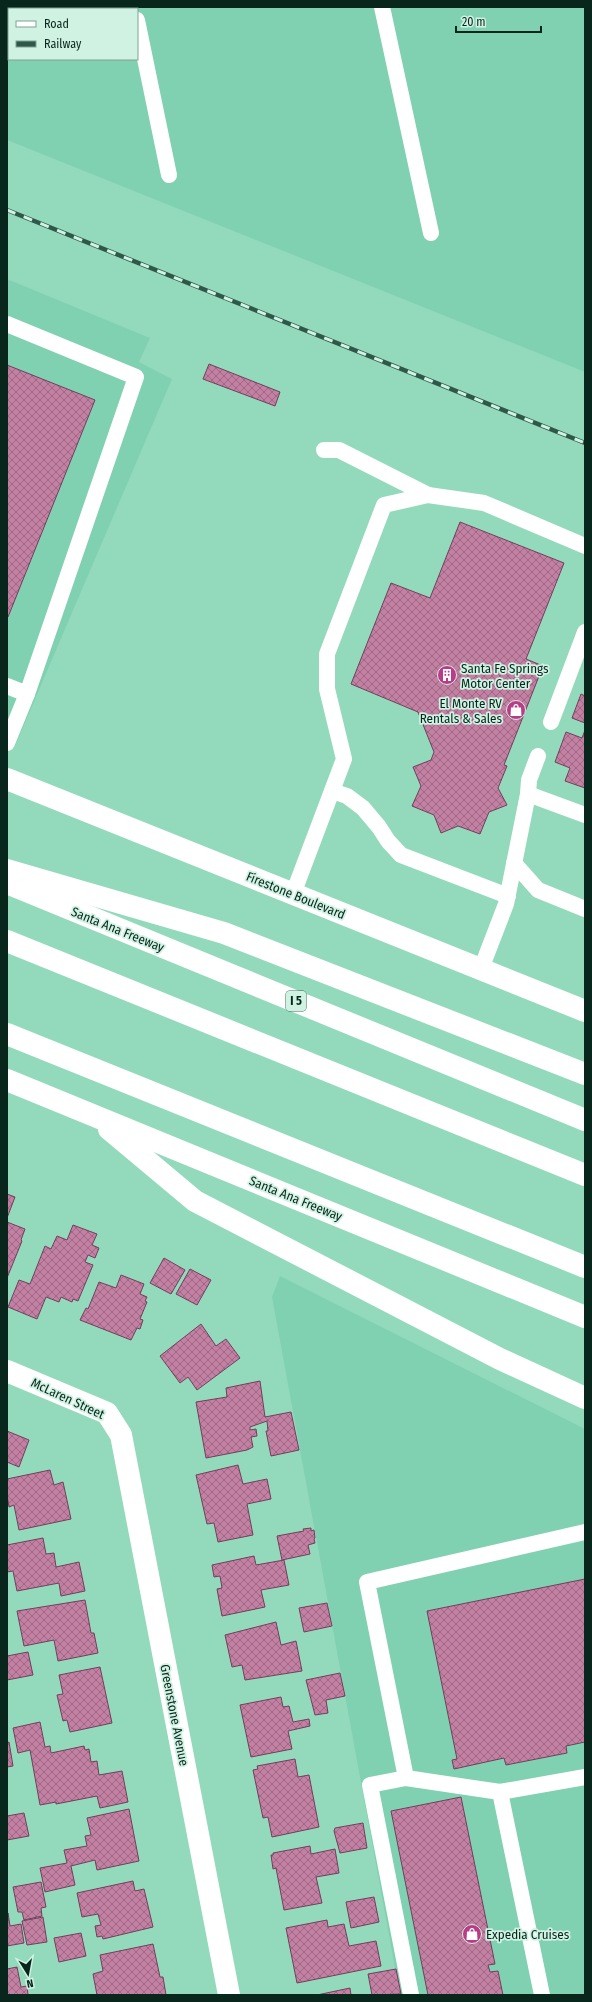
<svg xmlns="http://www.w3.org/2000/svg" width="592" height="2002" viewBox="0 0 592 2002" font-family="'Fira Sans Condensed',sans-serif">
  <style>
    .built { fill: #80d1b1; fill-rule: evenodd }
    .building { fill: url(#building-cross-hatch); stroke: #723e5a }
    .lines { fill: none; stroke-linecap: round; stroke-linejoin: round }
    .lane { stroke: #fff; stroke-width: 16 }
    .street { stroke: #fff; stroke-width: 22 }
    .secondary { stroke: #fff; stroke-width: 22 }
    .highway { stroke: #fff; stroke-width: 22 }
    .rail-casing { stroke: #2f5849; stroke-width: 4.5 }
    .rail { stroke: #d0f2e3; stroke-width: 3; stroke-dasharray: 9; stroke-linecap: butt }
    .labels { text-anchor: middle; stroke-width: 3.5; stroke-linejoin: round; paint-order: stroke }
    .shield { fill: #d0f2e3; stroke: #446358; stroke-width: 1 }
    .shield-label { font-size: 12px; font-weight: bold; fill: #08261c }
    .poi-label { font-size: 13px; fill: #08261c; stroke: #d0f2e3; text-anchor: start }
    .street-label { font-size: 13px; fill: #08261c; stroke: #d0f2e3 }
  </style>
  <defs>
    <pattern id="building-cross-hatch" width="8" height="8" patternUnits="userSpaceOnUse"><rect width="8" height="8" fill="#c380a3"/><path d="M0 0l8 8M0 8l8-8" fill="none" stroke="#9c6984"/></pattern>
  </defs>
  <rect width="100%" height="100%" fill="#93dabd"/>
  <!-- built -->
  <g class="built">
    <path d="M7,7H585V372L7,140ZM9,9H137V59H9Z"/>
    <polygon points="7,279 150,338 139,362 172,379 15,746 7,743"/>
    <polygon points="280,1276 585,1429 585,1995 400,1995 272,1297"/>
  </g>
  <!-- building -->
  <g class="building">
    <polygon points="209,364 280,392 275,406 203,379"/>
    <polygon points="7,365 95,400 8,617 7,617"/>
    <polygon points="460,522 564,563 526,659 543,666 504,765 507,766 498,788 507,805 489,812 480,834 458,826 441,833 434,815 412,806 421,786 413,767 431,760 434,752 418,712 351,684 391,583 430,598"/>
    <polygon points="581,694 585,696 585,723 572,718"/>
    <polygon points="585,730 585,788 565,781 570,768 555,762 566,732 582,738"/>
    <polygon points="7,1194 15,1197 7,1218"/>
    <polygon points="7,1222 25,1229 21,1240 22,1241 7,1278"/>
    <polygon points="73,1225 97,1234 92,1245 99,1248 95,1258 88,1255 85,1262 93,1265 78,1301 73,1299 72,1302 61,1297 59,1302 46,1297 37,1319 8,1307 19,1280 30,1284 45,1246 51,1249 57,1236 67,1240"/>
    <polygon points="164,1258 185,1270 171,1294 150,1283"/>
    <polygon points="190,1269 211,1280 197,1305 176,1294"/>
    <polygon points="121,1275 144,1284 140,1294 147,1297 145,1301 147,1302 140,1319 143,1320 140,1329 137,1328 131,1340 80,1320 86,1308 88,1309 99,1282 116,1288"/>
    <polygon points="201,1324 216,1346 226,1339 240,1358 197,1390 188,1377 180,1383 160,1356"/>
    <polygon points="260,1381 265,1417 291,1412 299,1450 271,1456 266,1431 268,1431 267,1421 250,1427 250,1430 256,1429 257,1436 251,1437 253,1447 247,1450 206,1458 196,1402 227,1397 226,1388"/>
    <polygon points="7,1431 29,1440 19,1467 7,1462"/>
    <polygon points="238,1465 243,1484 267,1479 271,1499 247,1504 253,1535 218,1542 214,1523 207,1524 196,1475"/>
    <polygon points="50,1470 54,1485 63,1482 71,1519 19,1530 14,1505 9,1507 7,1495 7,1479"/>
    <polygon points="311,1528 311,1531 314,1530 315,1538 314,1539 315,1543 308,1545 310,1554 282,1560 277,1536 304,1531 303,1529"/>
    <polygon points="43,1538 46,1554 54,1553 56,1567 79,1562 85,1591 61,1596 59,1583 17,1591 13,1571 7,1572 7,1545"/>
    <polygon points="254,1556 256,1565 284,1560 289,1585 261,1590 265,1607 222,1616 217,1589 222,1588 220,1576 214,1577 212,1565"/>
    <polygon points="585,1579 585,1742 566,1746 567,1753 506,1765 504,1758 454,1769 452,1760 457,1759 427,1611"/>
    <polygon points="85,1600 91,1633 94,1633 98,1653 58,1661 54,1640 24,1646 17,1611"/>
    <polygon points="327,1603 332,1626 304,1632 299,1608"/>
    <polygon points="276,1622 281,1645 296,1641 302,1671 245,1680 242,1665 232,1667 225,1635"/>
    <polygon points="28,1652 33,1675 7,1680 7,1656"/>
    <polygon points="100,1667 112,1723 70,1732 67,1720 63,1721 57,1695 63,1694 59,1675"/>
    <polygon points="340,1673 345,1696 326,1700 328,1713 315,1715 306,1680"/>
    <polygon points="281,1697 283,1707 289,1706 293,1722 309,1719 310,1726 288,1731 292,1749 251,1757 240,1705"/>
    <polygon points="40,1722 45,1747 50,1746 51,1753 84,1746 85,1750 89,1749 91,1762 97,1761 99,1775 122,1771 128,1802 100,1808 97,1796 56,1804 56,1802 40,1805 30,1750 18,1753 13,1728"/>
    <polygon points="9,1742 13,1766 7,1767 7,1743"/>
    <polygon points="295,1759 298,1777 309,1775 319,1827 272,1837 268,1817 263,1818 253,1770 258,1769 257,1766"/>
    <polygon points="461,1797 495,1964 488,1965 490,1972 498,1971 503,1995 428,1995 391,1811"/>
    <polygon points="129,1809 139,1861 97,1870 95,1860 71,1866 75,1885 45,1892 40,1868 67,1863 64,1850 87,1846 85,1836 91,1835 87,1818"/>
    <polygon points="24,1813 29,1836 7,1840 7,1816"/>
    <polygon points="363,1823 367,1848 340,1853 334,1831 335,1828"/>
    <polygon points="310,1846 311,1854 335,1849 339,1873 316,1877 322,1903 284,1910 276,1868 273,1869 271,1855 273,1855 273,1853"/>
    <polygon points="133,1881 135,1891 144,1889 153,1927 103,1939 102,1936 97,1937 95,1926 101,1925 98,1914 82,1917 77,1893"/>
    <polygon points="41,1882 46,1907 41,1908 42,1916 24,1920 22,1912 18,1912 13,1887"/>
    <polygon points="374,1897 379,1922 351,1928 346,1902"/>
    <polygon points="8,1913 10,1926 21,1924 24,1943 7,1946"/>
    <polygon points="43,1917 47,1942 27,1945 22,1921"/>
    <polygon points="327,1920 328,1927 344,1924 349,1946 376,1941 381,1966 297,1983 286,1928"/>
    <polygon points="81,1933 86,1956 59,1962 54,1938"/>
    <polygon points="153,1944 160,1977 163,1977 166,1995 97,1995 93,1974 103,1971 100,1955"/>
    <polygon points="17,1967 21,1987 27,1986 28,1995 7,1995 7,1969"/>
    <polygon points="396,1969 401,1994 372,1995 368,1974"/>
    <polygon points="350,1988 351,1995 317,1995"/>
  </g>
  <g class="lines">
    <!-- lane -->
    <g class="lane">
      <polyline points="382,7 431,233"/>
      <polyline points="137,20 169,175"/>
      <polyline points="7,324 136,377 27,694"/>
      <polyline points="324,450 339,450 428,495"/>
      <polyline points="7,686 27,694 7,743"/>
      <polyline points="551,722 585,632"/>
      <polyline points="332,791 347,796 363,808 379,827 388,841 401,855 508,896"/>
      <polyline points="528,794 585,815"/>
      <polyline points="514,863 538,890 585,909"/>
      <polyline points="293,894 344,759 327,689 327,654 384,505 428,495 484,503 585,546"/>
      <polyline points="481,969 506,904 528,794 529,780 538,756"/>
      <polyline points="406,1778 500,1792"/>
      <polyline points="411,1995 370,1785 406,1778 367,1582 585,1532"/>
      <polyline points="542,1995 500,1792 585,1777"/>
    </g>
    <!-- street -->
    <polyline class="street" points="7,1371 107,1413 121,1435 229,1995"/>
    <!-- secondary -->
    <polyline class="secondary" points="7,779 585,1011"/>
    <!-- highway -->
    <g class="highway">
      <polyline points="7,870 224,933 585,1074"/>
      <polyline points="7,883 585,1120"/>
      <polyline points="7,941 585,1175"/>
      <polyline points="7,1034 585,1267"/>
      <polyline points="7,1080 585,1317"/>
      <polyline points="109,1129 195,1201 500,1359 585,1398"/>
    </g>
    <defs>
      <polyline id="rail" points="7,210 585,443"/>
    </defs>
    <!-- rail casing -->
    <use href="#rail" class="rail-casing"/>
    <!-- rail -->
    <use href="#rail" class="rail"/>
  </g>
  <!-- icons -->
  <defs>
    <symbol id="building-disc" viewBox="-11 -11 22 22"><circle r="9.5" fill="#ba3b88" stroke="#d0f2e3"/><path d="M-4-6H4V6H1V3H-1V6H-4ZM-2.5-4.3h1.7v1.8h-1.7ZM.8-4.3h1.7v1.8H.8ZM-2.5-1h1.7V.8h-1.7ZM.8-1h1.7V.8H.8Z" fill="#fff"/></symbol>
    <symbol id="shop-disc" viewBox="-11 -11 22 22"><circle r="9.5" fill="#ba3b88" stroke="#d0f2e3"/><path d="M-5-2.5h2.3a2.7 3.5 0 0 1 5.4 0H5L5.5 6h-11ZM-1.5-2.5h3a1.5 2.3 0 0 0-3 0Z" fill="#fff"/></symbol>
  </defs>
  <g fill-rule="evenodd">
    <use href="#building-disc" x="436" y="664" width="22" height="22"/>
    <use href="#shop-disc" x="505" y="699" width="22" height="22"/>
    <use href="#shop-disc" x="461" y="1923" width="22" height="22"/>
  </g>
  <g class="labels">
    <!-- shield labels -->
    <rect class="shield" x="286" y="991" width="20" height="20" rx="3"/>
    <g class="shield-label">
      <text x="296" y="1005">I 5</text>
    </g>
    <!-- poi labels -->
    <g class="poi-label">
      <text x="461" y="673">Santa Fe Springs<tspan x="461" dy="15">Motor Center</tspan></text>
      <text x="502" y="708" text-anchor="end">El Monte RV<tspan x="502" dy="15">Rentals &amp; Sales</tspan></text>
      <text x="486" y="1939">Expedia Cruises</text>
    </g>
    <!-- street labels -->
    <g class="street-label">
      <text transform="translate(296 895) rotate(22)" y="5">Firestone Boulevard</text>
      <text transform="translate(118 929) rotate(22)" y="5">Santa Ana Freeway</text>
      <text transform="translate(296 1198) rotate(22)" y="5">Santa Ana Freeway</text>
      <text transform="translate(68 1398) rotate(25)" y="5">McLaren Street</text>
      <text transform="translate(175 1715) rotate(79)" y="5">Greenstone Avenue</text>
    </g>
  </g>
  <!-- border -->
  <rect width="592" height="2002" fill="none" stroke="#08261c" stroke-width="16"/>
  <!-- legend -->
  <rect x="8" y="8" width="130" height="52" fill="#d0f2e3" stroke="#80a093"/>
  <rect x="16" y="21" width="20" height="6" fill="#ffffff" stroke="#80a093"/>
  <text x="44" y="28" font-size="12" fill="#08261c">Road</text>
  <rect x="16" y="41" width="20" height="6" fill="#2f5849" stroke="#80a093"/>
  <text x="44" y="48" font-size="12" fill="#08261c">Railway</text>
  <!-- north arrow -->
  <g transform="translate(28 1974) rotate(169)" stroke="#d0f2e3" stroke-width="3" paint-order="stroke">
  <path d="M0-3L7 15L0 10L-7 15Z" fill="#08261c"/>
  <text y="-6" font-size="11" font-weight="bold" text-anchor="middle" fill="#08261c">N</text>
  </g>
  <!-- scale -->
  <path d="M456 26v6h85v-6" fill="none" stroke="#08261c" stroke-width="2"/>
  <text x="462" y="26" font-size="12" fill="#08261c" stroke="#d0f2e3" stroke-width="3" paint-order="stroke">20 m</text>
</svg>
